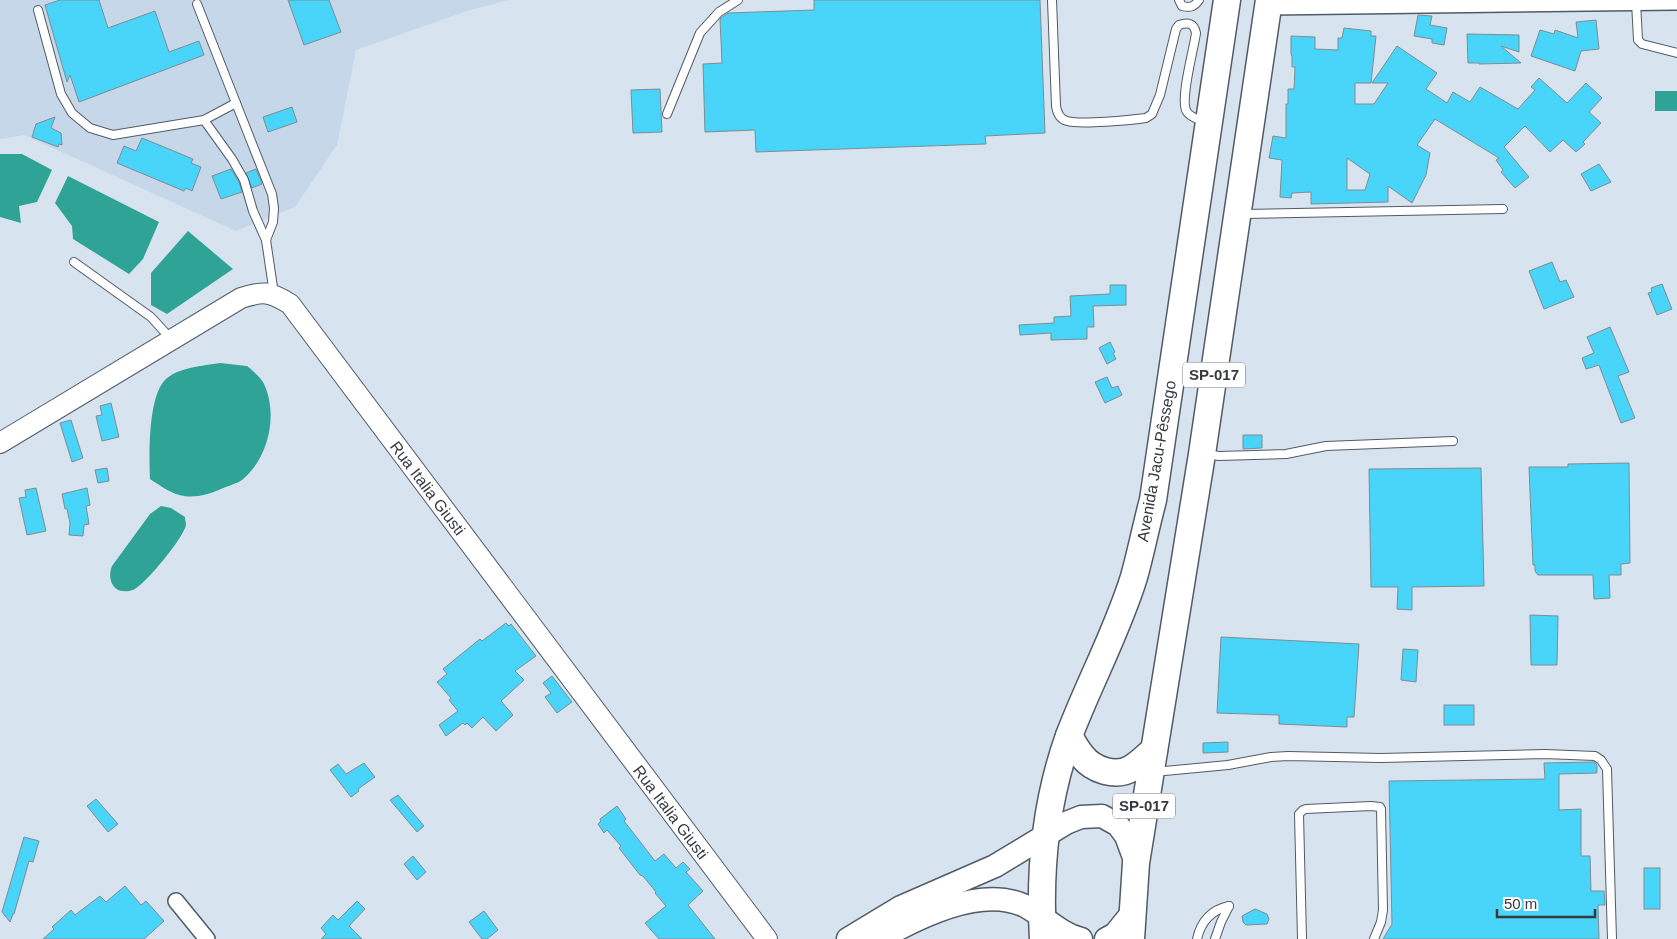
<svg xmlns="http://www.w3.org/2000/svg" width="1677" height="939" viewBox="0 0 1677 939" font-family="Helvetica,sans-serif">
  <style>
    .built { fill: #c7d7ea }
    .water { fill: #30a397 }
    .building { fill: #49d5f9; stroke: #7c8d93; fill-rule: evenodd }
    .lines { fill: none; stroke-linecap: round; stroke-linejoin: round }
    .service-casing { stroke: #515b66; stroke-width: 10 }
    .minor-casing { stroke: #515b66; stroke-width: 18 }
    .tertiary-casing { stroke: #515b66; stroke-width: 22 }
    .secondary-casing { stroke: #515b66; stroke-width: 25 }
    .trunk-casing { stroke: #515b66; stroke-width: 29 }
    .service { stroke: #fff; stroke-width: 8 }
    .minor { stroke: #fff; stroke-width: 15 }
    .tertiary { stroke: #fff; stroke-width: 20 }
    .secondary { stroke: #fff; stroke-width: 22 }
    .trunk { stroke: #fff; stroke-width: 26 }
    .labels { text-anchor: middle; stroke-width: 5; stroke-linejoin: round; paint-order: stroke }
    .shield { fill: #fff; stroke: #727579; stroke-width: 1 }
    .shield-label { font-size: 15px; font-weight: bold; fill: #363a3f }
    .street-label { font-size: 16px; fill: #363a3f; stroke: #fff }
  </style>
  <rect width="100%" height="100%" fill="#d8e3f0"/>
  <!-- built -->
  <polygon class="built" points="0,0 509,0 470,10 356,50 337,145 295,207 236,231 24,135 0,139"/>
  <!-- water -->
  <g class="water">
    <rect x="1655" y="91" width="22" height="20"/>
    <polygon points="0,154 22,154 52,170 37,202 19,206 21,223 0,217"/>
    <polygon points="68,176 159,222 143,259 129,274 73,239 72,226 55,203"/>
    <polygon points="188,231 233,269 167,314 151,305 151,273"/>
    <path d="M220,363L247,366C252,370 259,376 263,382C279,413 269,458 242,480C236,484 227,486 221,489C210,494 196,498 184,496C171,494 161,486 150,479C149,456 148,397 165,380C178,367 203,366 220,363Z"/>
    <path d="M161,506L171,508L185,517C185,519 186,523 186,525C184,537 145,585 133,590C115,596 106,581 112,566L150,514Z"/>
  </g>
  <!-- building -->
  <g class="building">
    <polygon points="60,0 99,0 108,28 155,11 169,52 199,41 204,55 79,102 70,75 67,82 45,5"/>
    <polygon points="288,0 329,0 341,32 304,45"/>
    <polygon points="814,0 1040,0 1045,133 985,136 986,144 756,152 755,130 705,132 703,64 722,63 720,19 728,13 814,10"/>
    <polygon points="1418,15 1432,16 1430,25 1447,28 1444,45 1432,43 1432,39 1414,36"/>
    <polygon points="1596,20 1599,49 1581,51 1575,71 1531,56 1540,30 1554,34 1555,30 1578,38 1576,22"/>
    <path d="M1344,28L1371,31V36H1376L1371,83H1355V104H1374L1388,83H1372L1397,46L1437,73L1426,89L1447,103L1453,92L1470,102L1480,87L1518,109L1535,90L1531,87L1539,78L1567,103L1586,83L1602,98L1589,112L1601,123L1583,142L1585,144L1576,152L1563,140L1550,152L1525,126L1504,147L1529,177L1515,188L1501,172L1503,170L1496,160L1499,158L1435,119L1417,145L1430,153L1426,175L1412,203L1388,186V202L1311,204V192L1292,193L1291,198L1280,197L1282,160L1269,158L1273,136L1286,138V104H1288V89H1294L1295,67H1292V56L1291,55V36L1315,37V49L1338,50V38H1342ZM1347,158L1370,174L1365,190H1347Z"/>
    <polygon points="1467,34 1519,35 1519,52 1501,46 1521,63 1479,64 1479,63 1468,63"/>
    <polygon points="660,89 662,132 633,133 631,90"/>
    <polygon points="292,107 297,122 268,132 263,117"/>
    <polygon points="55,117 51,128 61,133 62,145 59,144 58,147 32,137 36,124"/>
    <polygon points="142,138 193,159 191,163 201,167 192,191 186,188 184,191 117,163 124,146 136,151"/>
    <polygon points="1599,164 1611,182 1591,191 1581,174"/>
    <polygon points="231,169 239,182 242,192 221,199 212,176"/>
    <polygon points="256,169 262,184 252,188 246,173"/>
    <polygon points="1552,262 1560,282 1566,280 1574,297 1544,309 1529,271"/>
    <polygon points="1662,284 1672,309 1657,315 1648,293 1652,292 1651,288"/>
    <polygon points="1110,285 1126,285 1126,305 1093,306 1094,327 1087,327 1087,339 1051,340 1051,333 1020,335 1019,325 1054,323 1054,317 1071,316 1070,296 1110,294"/>
    <polygon points="1610,327 1629,372 1618,376 1635,418 1621,423 1599,365 1586,369 1582,358 1594,353 1587,337"/>
    <polygon points="1110,342 1115,352 1113,353 1116,359 1107,364 1099,348"/>
    <polygon points="1107,377 1112,388 1118,386 1122,395 1105,403 1095,382"/>
    <polygon points="111,403 119,437 102,441 96,416 102,415 100,406"/>
    <polygon points="71,420 83,458 72,462 60,423"/>
    <polygon points="1243,435 1262,435 1262,448 1243,449"/>
    <polygon points="1629,463 1630,563 1621,564 1621,575 1609,575 1610,598 1594,599 1593,575 1538,575 1535,571 1535,565 1533,565 1529,467 1568,467 1568,464"/>
    <polygon points="107,468 109,481 98,483 95,470"/>
    <polygon points="1481,468 1484,586 1412,587 1412,610 1397,609 1398,587 1371,587 1369,469"/>
    <polygon points="36,488 46,531 27,535 19,498 26,497 25,490"/>
    <polygon points="87,488 90,505 86,506 89,524 84,525 83,536 69,535 70,523 67,509 65,509 62,494"/>
    <polygon points="1530,615 1558,616 1557,665 1531,665"/>
    <polygon points="506,623 509,626 511,624 536,656 515,671 524,680 501,701 513,715 496,731 483,717 472,728 467,723 465,725 463,723 446,736 439,725 458,711 449,700 451,698 437,682 447,674 443,669 480,639 482,641"/>
    <polygon points="1221,637 1359,644 1354,717 1347,717 1347,727 1279,724 1279,715 1217,713"/>
    <polygon points="1403,649 1418,650 1416,682 1401,680"/>
    <polygon points="552,676 572,702 557,713 545,697 551,693 543,683"/>
    <rect x="1444" y="705" width="30" height="20"/>
    <polygon points="1228,742 1228,752 1203,753 1203,743"/>
    <polygon points="1594,762 1597,765 1597,773 1559,774 1559,810 1581,809 1581,856 1590,856 1591,891 1604,891 1605,905 1598,905 1599,939 1383,939 1392,924 1389,781 1545,779 1544,763"/>
    <polygon points="364,763 375,777 358,789 359,791 351,797 330,770 338,764 346,774"/>
    <polygon points="398,795 424,826 417,832 390,800"/>
    <polygon points="96,799 118,824 108,832 87,806"/>
    <polygon points="617,806 626,819 624,821 655,861 664,854 676,868 683,862 690,869 686,872 703,891 688,905 715,939 659,939 645,923 666,906 655,893 656,892 643,876 640,875 619,848 621,846 608,831 607,830 604,833 598,824 601,821 600,819"/>
    <polygon points="24,837 39,841 33,862 29,861 14,914 13,914 10,922 2,912"/>
    <polygon points="413,856 426,872 417,880 404,864"/>
    <rect x="1644" y="868" width="16" height="41"/>
    <polygon points="125,886 141,905 146,901 164,921 144,939 43,939 54,929 52,927 71,910 75,915 100,896 106,902"/>
    <polygon points="357,901 365,909 349,926 362,939 321,939 326,934 321,928 333,915 338,920"/>
    <polygon points="1255,909 1267,914 1269,919 1267,924 1246,925 1243,922 1242,916"/>
    <polygon points="484,911 498,930 487,939 482,939 469,922"/>
  </g>
  <g class="lines">
    <defs>
      <g id="service">
        <path d="M1052,0L1056,106C1057,113 1060,119 1067,121C1080,125 1131,120 1146,118L1152,114L1160,95L1176,29L1179,25C1188,22 1194,23 1196,33C1194,49 1179,101 1187,112C1190,117 1198,119 1204,122"/>
        <path d="M1179,0L1182,6C1190,8 1194,7 1199,0"/>
        <polyline points="1636,2 1638,40 1642,44 1677,53"/>
        <polyline points="197,4 236,103"/>
        <polyline points="38,10 61,94 72,113 90,128 113,135 204,120 236,103 272,194 274,208 273,222 266,240 274,294"/>
        <polyline points="667,114 700,33 719,12 738,0"/>
        <polyline points="204,120 232,159 244,180 253,211 266,240"/>
        <polyline points="1242,214 1503,209"/>
        <polyline points="74,262 151,317 171,339"/>
        <polyline points="1206,454 1219,456 1286,454 1326,446 1453,441"/>
        <polyline points="1154,772 1228,765 1271,757 1288,756 1381,758 1545,754 1595,756 1601,760 1607,769 1612,939"/>
        <path d="M1197,939C1201,921 1211,910 1229,906"/>
        <polyline points="1215,939 1221,922 1229,906"/>
        <polyline points="1302,939 1299,814 1303,810 1306,809 1371,806 1380,807 1381,809 1383,910 1381,922 1374,939"/>
      </g>
      <g id="minor">
        <polyline points="1268,7 1677,2"/>
        <polyline points="176,901 207,939"/>
      </g>
      <path id="tertiary" d="M0,443L241,298C264,291 269,291 290,304L767,939"/>
      <g id="secondary">
        <polyline points="848,939 901,907 995,866 1066,823 1081,817 1102,816 1118,825 1126,836 1136,863"/>
        <path d="M880,939C918,917 981,885 1025,906C1044,916 1060,934 1081,939"/>
        <polyline points="1106,939 1115,934 1132,913"/>
      </g>
      <g id="trunk">
        <path d="M1069,736C1073,743 1077,750 1082,756C1093,770 1116,778 1132,768C1140,763 1147,756 1154,750"/>
        <path d="M1043,939C1039,872 1046,800 1069,736C1089,683 1117,632 1134,577C1141,552 1146,526 1153,500L1227,0"/>
        <polyline points="1131,939 1136,863 1202,454 1269,0"/>
      </g>
    </defs>
    <!-- service casing -->
    <use href="#service" class="service-casing"/>
    <!-- minor casing -->
    <use href="#minor" class="minor-casing"/>
    <!-- tertiary casing -->
    <use href="#tertiary" class="tertiary-casing"/>
    <!-- secondary casing -->
    <use href="#secondary" class="secondary-casing"/>
    <!-- trunk casing -->
    <use href="#trunk" class="trunk-casing"/>
    <!-- service -->
    <use href="#service" class="service"/>
    <!-- minor -->
    <use href="#minor" class="minor"/>
    <!-- tertiary -->
    <use href="#tertiary" class="tertiary"/>
    <!-- secondary -->
    <use href="#secondary" class="secondary"/>
    <!-- trunk -->
    <use href="#trunk" class="trunk"/>
  </g>
  <g class="labels">
    <!-- shield labels -->
    <g class="shield">
      <rect x="1183" y="362.5" width="62" height="25" rx="4"/>
      <rect x="1113" y="793.5" width="62" height="25" rx="4"/>
    </g>
    <g class="shield-label">
      <text x="1214" y="380">SP-017</text>
      <text x="1144" y="811">SP-017</text>
    </g>
    <!-- street labels -->
    <g class="street-label">
      <text transform="translate(1156 461) rotate(-80)" y="6">Avenida Jacu-Pêssego</text>
      <text transform="translate(428 488) rotate(53)" y="6">Rua Italia Giusti</text>
      <text transform="translate(671 812) rotate(53)" y="6">Rua Italia Giusti</text>
    </g>
  </g>
  <!-- scale -->
  <path d="M1497 909v8h98v-8" fill="none" stroke="#363a3f" stroke-width="2.5"/>
  <text x="1504" y="909" font-size="15" fill="#363a3f" stroke="#ffffff" stroke-width="4" paint-order="stroke">50 m</text>
</svg>
